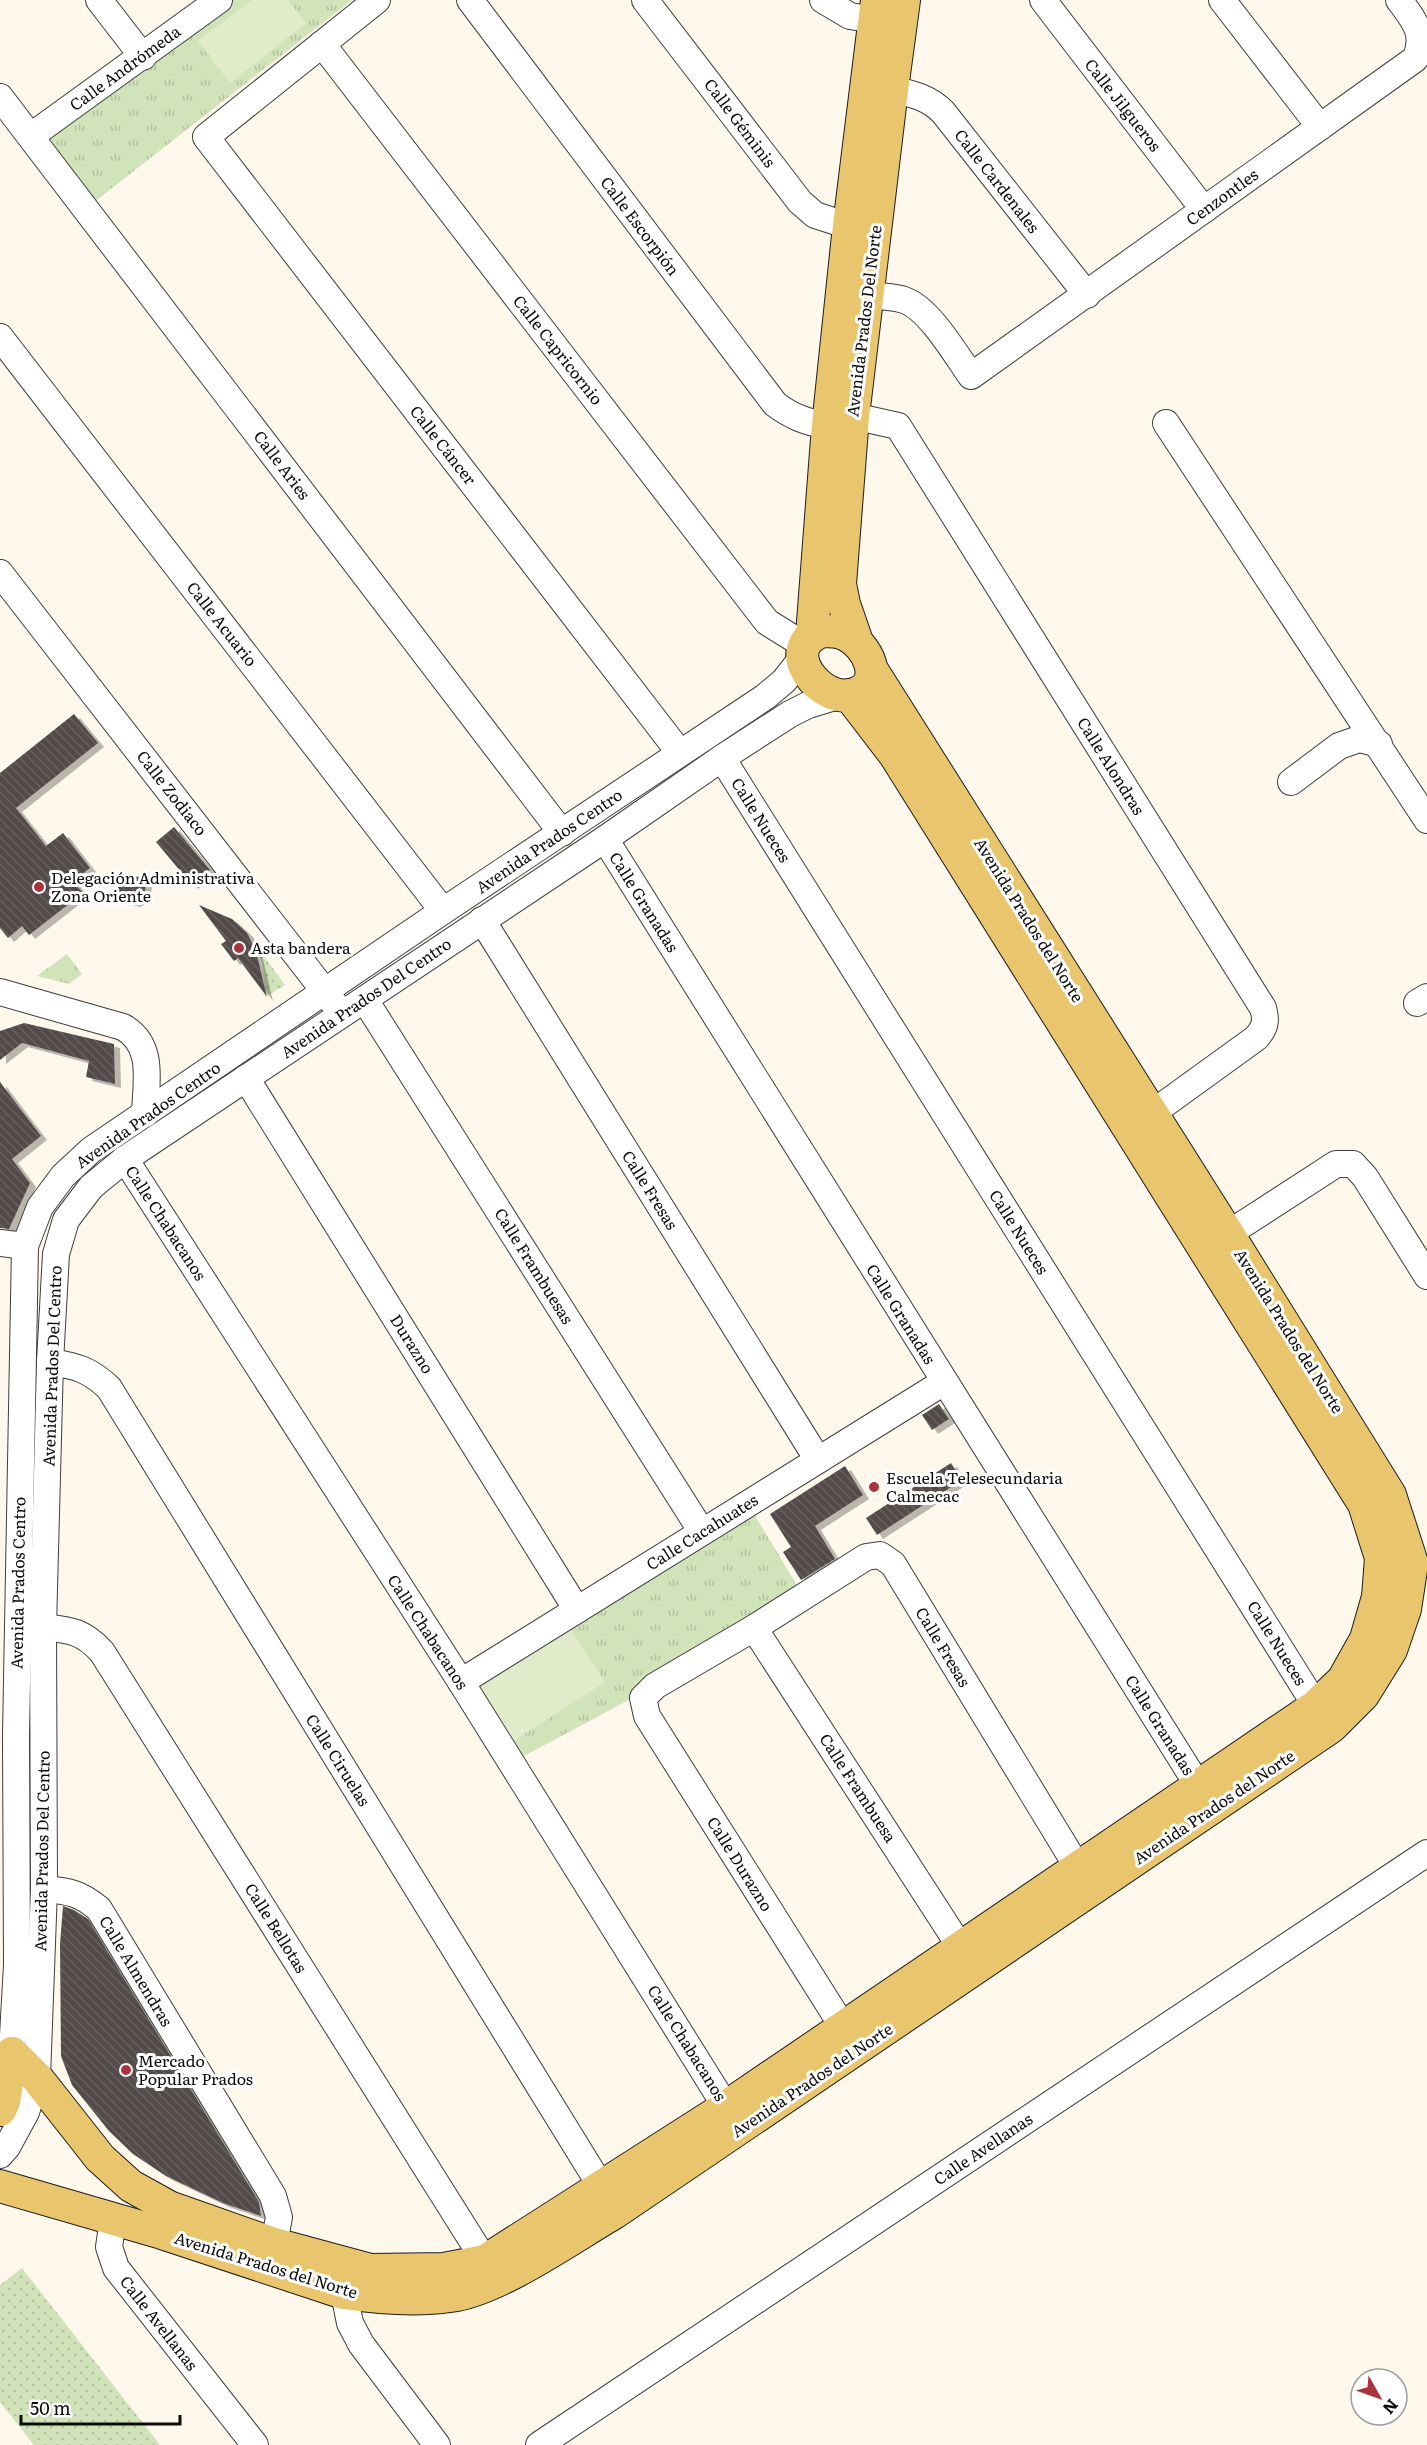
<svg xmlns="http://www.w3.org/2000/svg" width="1427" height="2445" viewBox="0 0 1427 2445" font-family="Literata,serif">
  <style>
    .grass { fill: url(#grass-dots) }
    .park { fill: url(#park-tufts) }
    .pitch { fill: #e1ebca }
    .building { fill: url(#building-back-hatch); filter: url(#shadow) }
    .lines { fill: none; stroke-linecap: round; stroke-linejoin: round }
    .minor-casing { stroke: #3e3e3e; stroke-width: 28 }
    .major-casing { stroke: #1c1c1c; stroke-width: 34 }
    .minor { stroke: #fff; stroke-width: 26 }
    .major { stroke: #e9c66e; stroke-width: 32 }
    .poi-dot { fill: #ab333e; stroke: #fff; stroke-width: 2 }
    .labels { text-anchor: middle; stroke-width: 6; stroke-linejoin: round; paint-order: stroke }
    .street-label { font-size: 16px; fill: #0b0b0b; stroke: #fff }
    .poi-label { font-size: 16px; fill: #0b0b0b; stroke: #fff; text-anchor: start }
  </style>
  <defs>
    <pattern id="grass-dots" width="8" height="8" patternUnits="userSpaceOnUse" patternTransform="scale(1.5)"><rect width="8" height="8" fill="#d1e3b9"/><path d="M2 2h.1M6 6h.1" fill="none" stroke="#b2c19e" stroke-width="1.8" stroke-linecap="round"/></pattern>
    <pattern id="park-tufts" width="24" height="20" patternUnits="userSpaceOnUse" patternTransform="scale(1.5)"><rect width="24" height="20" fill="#d1e3b9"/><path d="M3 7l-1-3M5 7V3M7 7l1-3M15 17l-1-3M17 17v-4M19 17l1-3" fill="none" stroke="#b2c19e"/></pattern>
    <pattern id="building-back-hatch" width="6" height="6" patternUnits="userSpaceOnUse" patternTransform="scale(1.5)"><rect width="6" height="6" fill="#524c49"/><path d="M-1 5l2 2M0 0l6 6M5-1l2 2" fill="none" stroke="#66615f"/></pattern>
    <filter id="shadow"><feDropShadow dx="6" dy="4" stdDeviation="0" flood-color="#0004"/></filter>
  </defs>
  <rect width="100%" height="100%" fill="#fdf8eb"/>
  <!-- grass -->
  <g class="grass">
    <polygon points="258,948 285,985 265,997 263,968"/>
    <polygon points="22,2268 160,2445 34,2445 0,2402 0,2285"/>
  </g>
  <!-- park -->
  <g class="park">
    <polygon points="225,0 352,0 93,203 44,139"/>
    <polygon points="67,954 82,974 69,984 37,976"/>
    <polygon points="748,1504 804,1597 655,1686 511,1763 461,1682"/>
  </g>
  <!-- pitch -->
  <g class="pitch">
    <polygon points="252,0 288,0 306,23 230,83 198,41"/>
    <polygon points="566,1622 605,1682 509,1744 471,1685"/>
  </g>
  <!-- building -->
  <g class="building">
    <polygon points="74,714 98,743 16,808 46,846 63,833 90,868 73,881 83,893 29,935 22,926 8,938 0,928 0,773"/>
    <polygon points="174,827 210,870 192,885 156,842"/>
    <polygon points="130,875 139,877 146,883 144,898 134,903 124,900 117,890 121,880"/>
    <polygon points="199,905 232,919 247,933 256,951 267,997 238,958 234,961 221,944 226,941"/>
    <polygon points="24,1023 114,1044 115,1084 86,1077 89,1061 22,1043 0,1060 0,1031"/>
    <polygon points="0,1082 41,1136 12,1159 30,1183 9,1229 0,1228"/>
    <polygon points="939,1404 949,1419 932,1430 922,1415"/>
    <polygon points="951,1463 962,1480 877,1535 866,1518"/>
    <polygon points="845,1466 863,1495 815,1526 835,1559 801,1580 783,1552 791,1547 770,1514"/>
    <polygon points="63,1906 74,1910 88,1919 259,2202 261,2216 223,2203 166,2176 133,2154 109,2131 72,2085 61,2056 60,1944"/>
  </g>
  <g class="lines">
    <defs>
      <g id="minor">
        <polyline points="99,0 143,57"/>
        <polyline points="377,0 206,137 680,753"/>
        <path d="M470,0L775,404C792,417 807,422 828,426"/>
        <polyline points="645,0 800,202 815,215 849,226"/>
        <polyline points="823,0 850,16 893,23"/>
        <polyline points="1043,0 1204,210"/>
        <polyline points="1222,0 1320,127"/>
        <polyline points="322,44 767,622 804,645"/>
        <path d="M892,89C912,94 928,97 943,112L1087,295"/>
        <polyline points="0,97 562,833"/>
        <polyline points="31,136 219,0"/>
        <path d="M849,294C867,296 888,295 904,300C929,308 956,355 971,376L1415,59C1427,35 1414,20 1399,0"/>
        <polyline points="0,337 443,911"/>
        <path d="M853,416L898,426L1263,1008C1267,1021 1265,1028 1256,1038L1151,1114"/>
        <polyline points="1166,423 1427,820"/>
        <polyline points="0,573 336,1006"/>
        <polyline points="722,758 1316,1706"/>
        <polyline points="1291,782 1339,746 1359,739 1379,744"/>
        <polyline points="605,839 1199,1787"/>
        <polyline points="482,920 818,1460"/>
        <path d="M0,992L123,1027C155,1045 146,1082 145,1114"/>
        <polyline points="365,1000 702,1532"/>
        <polyline points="1417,1003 1427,997"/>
        <polyline points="246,1078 577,1610"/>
        <polyline points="125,1159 461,1682 726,2107"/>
        <polyline points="1228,1234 1336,1164 1353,1164 1365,1177 1427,1276"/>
        <polyline points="0,1243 25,1246"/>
        <path d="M50,1362C76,1366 89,1369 109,1388L602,2188"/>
        <path d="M43,1627C70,1630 83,1631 102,1652L485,2261"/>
        <polyline points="754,1628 961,1948"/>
        <polyline points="461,1682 944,1382"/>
        <path d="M44,1889C69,1891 80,1893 99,1909L273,2196L279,2217L274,2244"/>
        <polyline points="843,2027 647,1716 643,1698 655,1686 754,1628 866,1557 880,1555 893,1564 1078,1868"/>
        <polyline points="12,2053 17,1965 16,1735 25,1246 40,1207 63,1176 91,1150 443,911 765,697 784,681 802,658"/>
        <polyline points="0,2155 7,2147 26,2112 37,2078 44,1889 43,1627 50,1362 56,1254 66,1220 91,1187 125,1159 605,839 722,758 790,714 808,705 841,695"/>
        <polyline points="113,2219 109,2247 116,2268 255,2445"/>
        <polyline points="344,2293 350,2323 361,2344 437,2445"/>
        <polyline points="539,2445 1427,1853"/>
      </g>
      <g id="major">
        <path d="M823,631C831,631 839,631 846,635C866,644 886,681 857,693C823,709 774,647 823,631Z"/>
        <polyline points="812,635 828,426 849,226 877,0"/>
        <polyline points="857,642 844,604 840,584 853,416 892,89 904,0"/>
        <polyline points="12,2053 37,2078 100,2158 131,2186 169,2207 274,2244 370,2270 444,2269 485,2261 726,2107 1316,1706 1343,1680 1366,1639 1378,1597 1381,1558 1364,1504 895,755 849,695"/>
        <polyline points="0,2110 4,2102 12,2053"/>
        <path d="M0,2186L162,2233L344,2293C379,2298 415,2301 450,2296C498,2290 571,2238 614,2213L1331,1727L1363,1695L1391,1650L1405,1609L1412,1563L1390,1495L1228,1234L872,670"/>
      </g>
    </defs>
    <!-- minor casing -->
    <use href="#minor" class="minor-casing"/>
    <!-- major casing -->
    <use href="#major" class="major-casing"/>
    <!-- minor -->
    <use href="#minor" class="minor"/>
    <!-- major -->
    <use href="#major" class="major"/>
  </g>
  <!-- markers -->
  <g class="poi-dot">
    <circle cx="39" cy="887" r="6"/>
    <circle cx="239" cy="948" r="6"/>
    <circle cx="874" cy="1487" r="6"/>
    <circle cx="126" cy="2070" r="6"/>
  </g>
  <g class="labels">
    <!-- street labels -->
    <g class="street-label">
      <text transform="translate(125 68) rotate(-36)" y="6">Calle Andrómeda</text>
      <text transform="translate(1123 105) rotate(52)" y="6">Calle Jilgueros</text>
      <text transform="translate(740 123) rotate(53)" y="6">Calle Géminis</text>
      <text transform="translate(997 181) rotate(52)" y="6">Calle Cardenales</text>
      <text transform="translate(1222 197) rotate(-36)" y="6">Cenzontles</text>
      <text transform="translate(640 226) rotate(53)" y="6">Calle Escorpión</text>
      <text transform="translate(864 321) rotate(-83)" y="6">Avenida Prados Del Norte</text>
      <text transform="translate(558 350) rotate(52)" y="6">Calle Capricornio</text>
      <text transform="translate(443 445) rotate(52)" y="6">Calle Cáncer</text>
      <text transform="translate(282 465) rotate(53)" y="6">Calle Aries</text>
      <text transform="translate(222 624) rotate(52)" y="6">Calle Acuario</text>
      <text transform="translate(1111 766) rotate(58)" y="6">Calle Alondras</text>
      <text transform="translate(172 793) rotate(52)" y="6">Calle Zodiaco</text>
      <text transform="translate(761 820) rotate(58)" y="6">Calle Nueces</text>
      <text transform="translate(549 841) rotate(-34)" y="6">Avenida Prados Centro</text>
      <text transform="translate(644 902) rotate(58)" y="6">Calle Granadas</text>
      <text transform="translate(1029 920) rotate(58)" y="6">Avenida Prados del Norte</text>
      <text transform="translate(366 998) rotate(-34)" y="6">Avenida Prados Del Centro</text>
      <text transform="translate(148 1115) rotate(-35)" y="6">Avenida Prados Centro</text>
      <text transform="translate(650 1190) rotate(58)" y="6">Calle Fresas</text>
      <text transform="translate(166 1223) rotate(57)" y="6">Calle Chabacanos</text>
      <text transform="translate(1019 1232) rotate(58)" y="6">Calle Nueces</text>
      <text transform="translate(534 1266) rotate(58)" y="6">Calle Frambuesas</text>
      <text transform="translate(901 1314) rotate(58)" y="6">Calle Granadas</text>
      <text transform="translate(1289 1331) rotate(58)" y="6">Avenida Prados del Norte</text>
      <text transform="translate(412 1344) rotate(58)" y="6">Durazno</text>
      <text transform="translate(52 1366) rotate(-88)" y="6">Avenida Prados Del Centro</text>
      <text transform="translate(702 1532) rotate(-32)" y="6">Calle Cacahuates</text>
      <text transform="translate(18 1583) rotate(-89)" y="6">Avenida Prados Centro</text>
      <text transform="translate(428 1632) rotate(57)" y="6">Calle Chabacanos</text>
      <text transform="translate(1277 1643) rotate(58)" y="6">Calle Nueces</text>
      <text transform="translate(943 1647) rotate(59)" y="6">Calle Fresas</text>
      <text transform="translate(1160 1725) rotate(58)" y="6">Calle Granadas</text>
      <text transform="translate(338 1760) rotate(58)" y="6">Calle Ciruelas</text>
      <text transform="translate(858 1788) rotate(57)" y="6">Calle Frambuesa</text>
      <text transform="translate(1214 1807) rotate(-34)" y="6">Avenida Prados del Norte</text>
      <text transform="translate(42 1851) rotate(-89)" y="6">Avenida Prados Del Centro</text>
      <text transform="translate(740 1864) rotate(58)" y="6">Calle Durazno</text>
      <text transform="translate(276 1928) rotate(58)" y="6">Calle Bellotas</text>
      <text transform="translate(136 1971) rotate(59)" y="6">Calle Almendras</text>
      <text transform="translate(687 2043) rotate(58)" y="6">Calle Chabacanos</text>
      <text transform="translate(812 2080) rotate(-34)" y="6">Avenida Prados del Norte</text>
      <text transform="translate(983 2149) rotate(-34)" y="6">Calle Avellanas</text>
      <text transform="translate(266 2265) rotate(17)" y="6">Avenida Prados del Norte</text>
      <text transform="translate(159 2323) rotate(52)" y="6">Calle Avellanas</text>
    </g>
    <!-- poi labels -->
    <g class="poi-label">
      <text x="51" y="884">Delegación Administrativa<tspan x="51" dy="18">Zona Oriente</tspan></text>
      <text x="251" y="954">Asta bandera</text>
      <text x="886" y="1484">Escuela Telesecundaria<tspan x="886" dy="18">Calmecac</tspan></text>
      <text x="138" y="2067">Mercado<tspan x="138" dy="18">Popular Prados</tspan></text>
    </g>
  </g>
  <!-- north arrow -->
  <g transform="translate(1379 2397) rotate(130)"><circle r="28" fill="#ffffff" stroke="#9d9d9d" stroke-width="1.5"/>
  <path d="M0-4.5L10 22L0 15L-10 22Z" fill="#ab333e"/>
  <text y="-9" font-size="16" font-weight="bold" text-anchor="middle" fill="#0b0b0b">N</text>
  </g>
  <!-- scale -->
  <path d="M21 2415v9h159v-9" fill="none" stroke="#0b0b0b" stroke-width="3"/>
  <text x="30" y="2415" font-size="18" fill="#0b0b0b" stroke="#ffffff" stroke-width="4.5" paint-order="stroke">50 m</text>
</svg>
